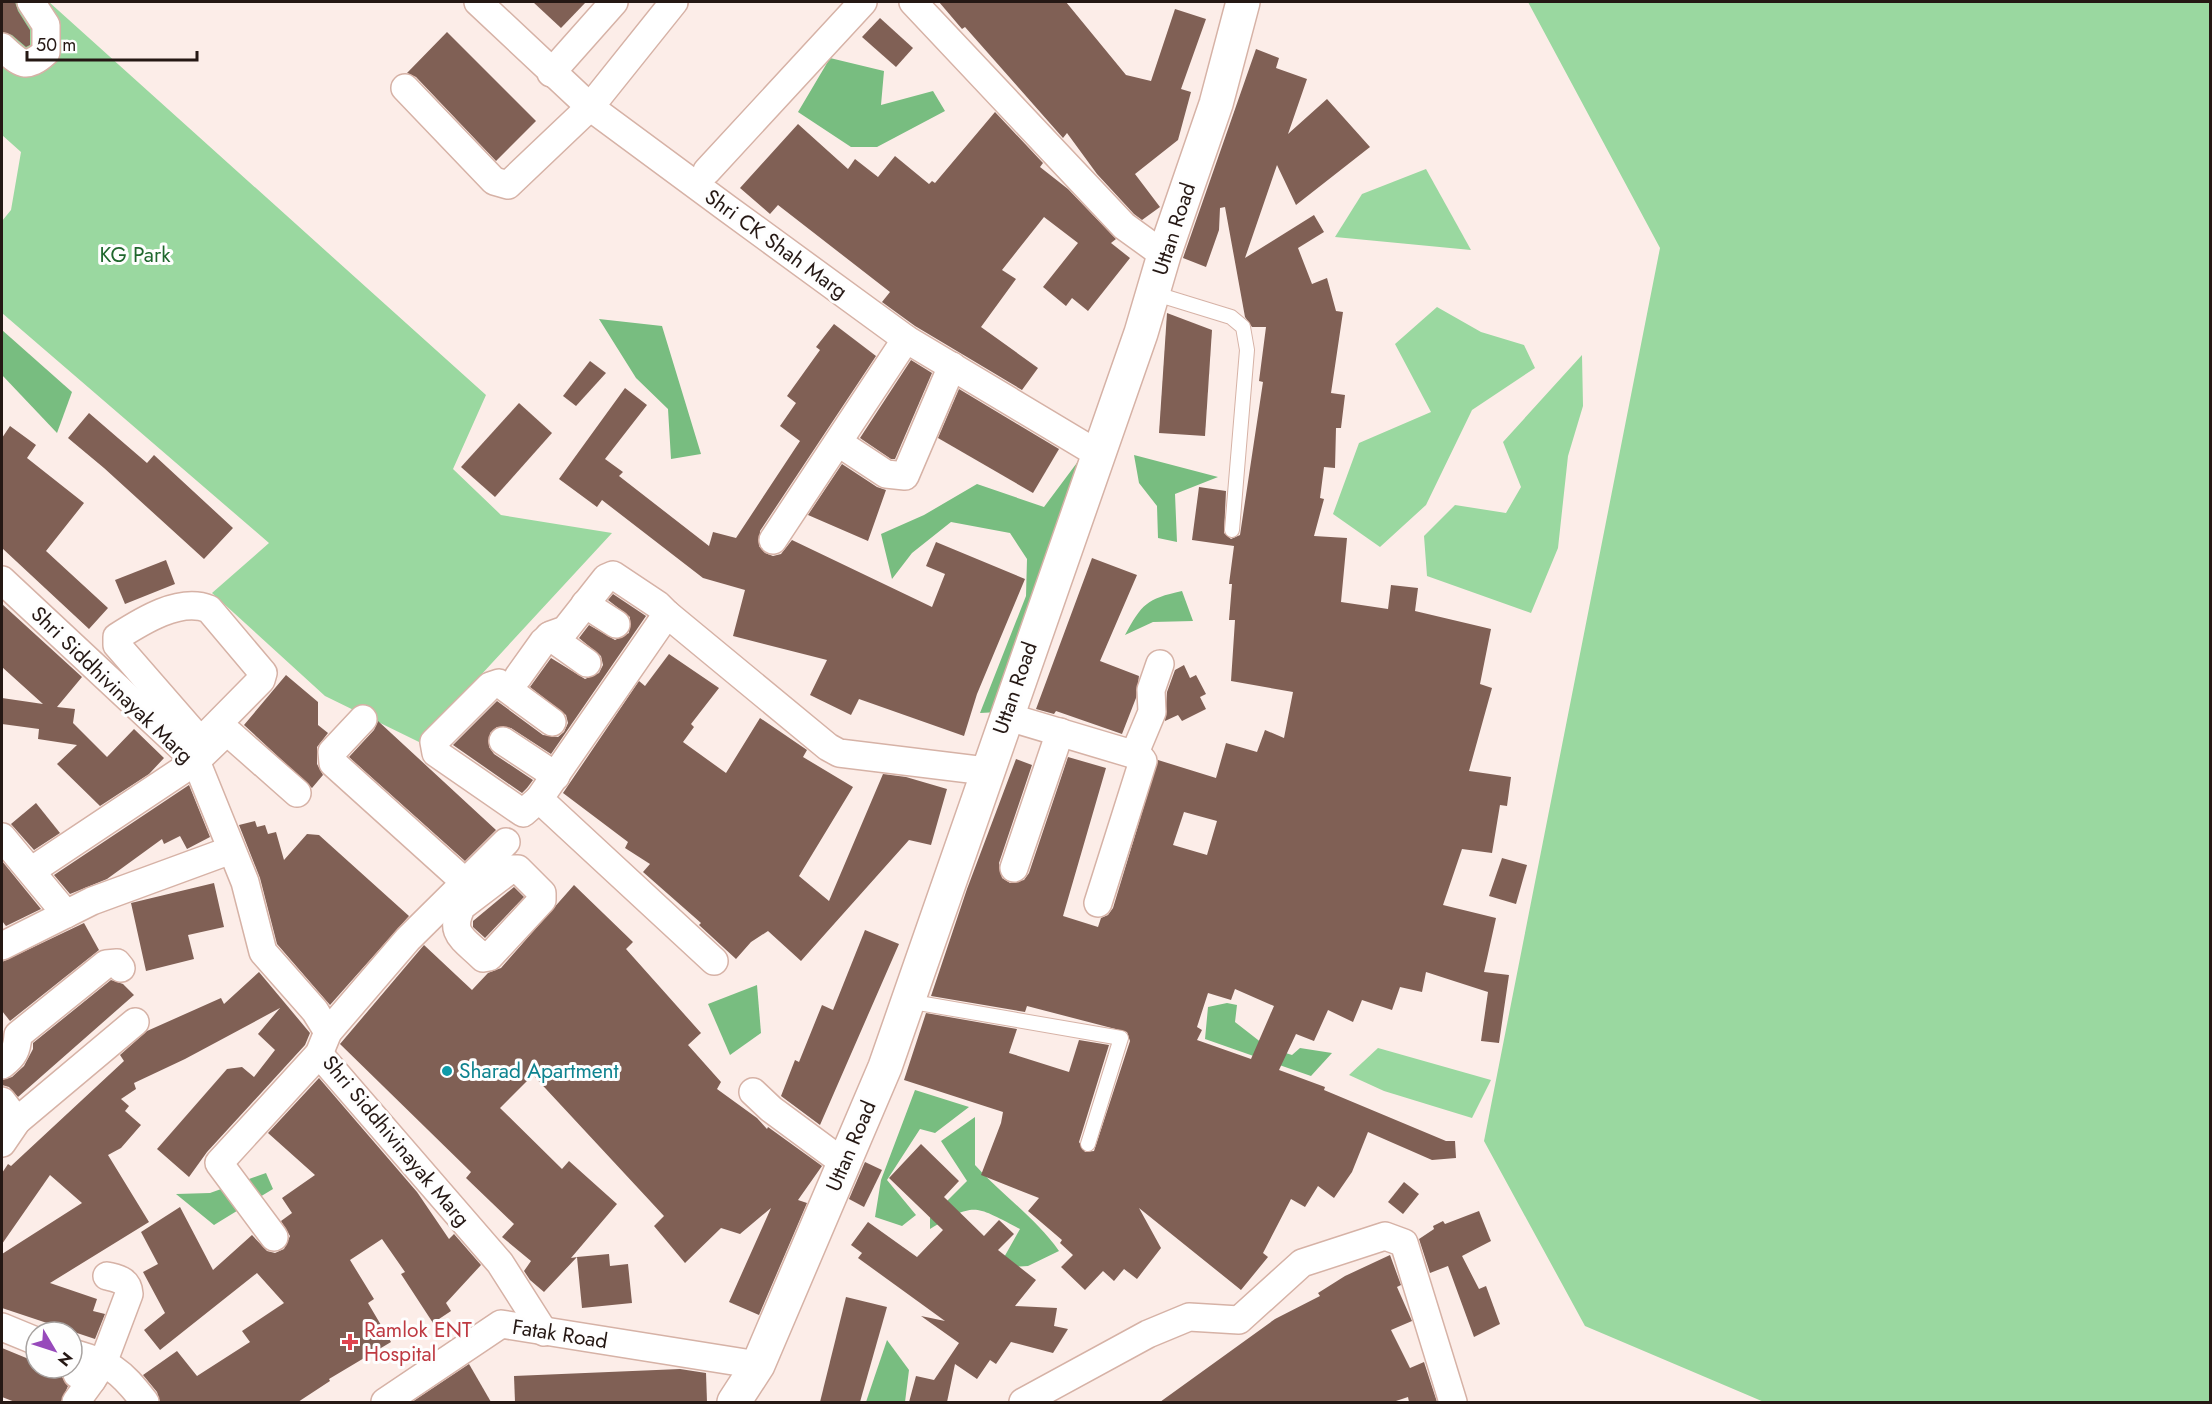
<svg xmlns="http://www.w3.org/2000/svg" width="2212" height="1404" viewBox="0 0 2212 1404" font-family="Jost,sans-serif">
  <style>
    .green { fill: #9ad8a0 }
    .forest { fill: #78bd80 }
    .building { fill: #806055; fill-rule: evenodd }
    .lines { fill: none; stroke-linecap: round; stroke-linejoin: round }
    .service-casing { stroke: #d6b2a6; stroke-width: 16 }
    .minor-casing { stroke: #d6b2a6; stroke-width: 30 }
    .tertiary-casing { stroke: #d6b2a6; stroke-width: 36 }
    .service { stroke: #fff; stroke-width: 14 }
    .minor { stroke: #fff; stroke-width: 27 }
    .tertiary { stroke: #fff; stroke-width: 33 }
    .culture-dot { fill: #0f9aa8; stroke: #fefefe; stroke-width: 2 }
    .health-dot { fill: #e0444e; stroke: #fefefe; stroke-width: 2 }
    .labels { text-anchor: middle; stroke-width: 6; stroke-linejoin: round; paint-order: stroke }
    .street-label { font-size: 21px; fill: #251814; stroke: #fefefe }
    .park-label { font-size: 21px; fill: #1f672d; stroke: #fefefe }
    .culture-label { font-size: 21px; fill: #0d838f; stroke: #fefefe; text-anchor: start }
    .health-label { font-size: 21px; fill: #be3a42; stroke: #fefefe; text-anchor: start }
  </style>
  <rect width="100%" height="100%" fill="#fcede8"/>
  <!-- green -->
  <g class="green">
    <polygon points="2,2 49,2 486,395 453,469 501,515 612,533 419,742 325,696 212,593 269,543 2,313 2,221 11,210 21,152 2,135"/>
    <polygon points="1528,2 2210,2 2210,1402 1764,1402 1585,1326 1484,1141 1660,248"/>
    <polygon points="1426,169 1471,250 1335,237 1362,194"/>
    <polygon points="1437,307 1481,332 1524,345 1535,368 1472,410 1426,505 1380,547 1333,514 1359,443 1431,412 1395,344"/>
    <polygon points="1582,355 1583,406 1568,456 1558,548 1531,613 1427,576 1424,536 1455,505 1506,513 1521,487 1503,442"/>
    <polygon points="1378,1048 1491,1080 1472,1118 1384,1091 1349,1075"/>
  </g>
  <!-- forest -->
  <g class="forest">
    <polygon points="830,58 884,71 881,105 933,91 945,111 877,147 851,147 798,112"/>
    <polygon points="599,319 662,326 701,454 671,459 668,409 636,378"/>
    <polygon points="2,330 72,392 57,433 2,375"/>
    <polygon points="1088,448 999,712 980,713 1026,596 1027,559 1010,533 951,522 912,553 892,579 881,534 924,515 977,484 1044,507"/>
    <polygon points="1134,455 1218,477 1175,494 1177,542 1158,538 1157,506 1139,483"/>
    <path d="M1182,591L1193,621L1153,622L1125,635C1142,604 1146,599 1182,591Z"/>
    <polygon points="757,985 761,1033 730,1055 708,1004"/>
    <polygon points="1227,1003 1237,1005 1235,1022 1267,1047 1292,1055 1300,1048 1332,1053 1311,1076 1205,1039 1208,1007"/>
    <polygon points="915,1090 969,1107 935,1133 920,1129 887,1180 916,1215 902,1226 875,1217 881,1180"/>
    <path d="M975,1117V1165C1001,1194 1036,1218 1059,1251L1028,1266L998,1268L1020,1229C973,1205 976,1202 930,1229V1218L967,1181L941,1141Z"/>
    <polygon points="266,1173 273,1189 214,1225 176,1194 210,1193"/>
    <polygon points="887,1340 909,1370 905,1402 866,1402"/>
  </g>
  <!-- building -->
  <g class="building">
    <polygon points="2,2 15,2 18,11 30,30 30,45 26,47 12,35 2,32"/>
    <polygon points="533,2 586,2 561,28"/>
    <polygon points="939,2 1066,2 1126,75 1151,81 1175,9 1206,19 1181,89 1191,92 1178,140 1135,174 1160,207 1142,220 1134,214 1097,174 1067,133 1063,138 965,27 962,29"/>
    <polygon points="880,18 913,48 896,67 862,37"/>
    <polygon points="447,32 536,121 496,161 416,77 407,73"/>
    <path d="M1256,49L1279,58L1276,68L1307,79L1288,134L1327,99L1370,147L1296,205L1277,165L1245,258L1314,215L1324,232L1298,248L1312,284L1327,278L1336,311L1343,312L1331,393L1345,395L1341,428H1336L1335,468L1324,467L1320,498L1324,499L1314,536L1347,538L1341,602L1388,609L1391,585L1418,588L1415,611L1491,629L1480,684L1492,688L1469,771L1511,777L1507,806L1500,805L1492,853L1462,849L1443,905L1496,918L1484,972L1509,975L1499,1043L1481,1041L1488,992L1426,972L1422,992L1400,987L1392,1010L1362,1000L1353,1022L1328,1010L1314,1041L1296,1034L1279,1070L1325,1087L1324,1090L1446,1141H1455L1456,1158L1432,1160L1368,1132L1352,1172L1334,1198L1318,1186L1305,1207L1291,1199L1263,1253L1268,1257L1241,1290L1139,1208L1161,1248L1137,1279L1124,1269L1114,1281L1103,1271L1085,1290L1061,1267L1073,1255L1060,1243L1062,1240L1028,1211L1039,1198L981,1175L1001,1123L1003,1112L904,1080L926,1013L1017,1029L1009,1053L1069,1072L1079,1040L1109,1045L1079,1142L1085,1152L1094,1151L1130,1041L1127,1032L1027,1006L1025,1012L931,996L967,889L1016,759L1032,765L999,863L1002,878L1010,883L1024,880L1029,873L1068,757L1106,768L1063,916L1098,927L1101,918L1108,915L1113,908L1158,760L1216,778L1226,743L1257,752L1265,730L1284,738L1293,692L1231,681L1235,620H1229L1232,584H1229L1234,546L1192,540L1199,487L1226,491L1224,533L1231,539L1240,535L1263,382L1259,381L1266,327H1252L1245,317L1225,207L1220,208L1219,230L1206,267L1183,258ZM1184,812L1217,821L1207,855L1173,845ZM1235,989L1274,1006L1251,1059L1197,1040L1202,1030L1197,1027L1208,993L1231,1000Z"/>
    <polygon points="995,112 1043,163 1040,167 1068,189 1116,239 1111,243 1130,258 1088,311 1072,298 1066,306 1043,287 1078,243 1044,217 1002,270 1016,279 981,327 1038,368 1022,390 915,326 882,302 890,292 778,205 770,214 740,188 798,124 848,169 855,159 878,177 895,156 929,184 932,181 935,183"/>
    <polygon points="1167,313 1212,330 1205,436 1159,433"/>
    <polygon points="834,324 876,356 760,531 759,546 765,553 773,556 781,554 792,540 932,607 945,574 926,566 936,542 1025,579 977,694 964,736 859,699 851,715 810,695 827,660 733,636 745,590 703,578 602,500 597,507 559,479 625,388 647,405 605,459 623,472 619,476 709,546 713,532 736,538 800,441 780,426 796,403 787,396 820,350 816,347"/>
    <polygon points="911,360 932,373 895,459 891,459 860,438"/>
    <polygon points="590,361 606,373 576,406 563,396"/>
    <polygon points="959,389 1059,449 1033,493 938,438"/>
    <polygon points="519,403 552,433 495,497 461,467"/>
    <polygon points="89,413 147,463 154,455 233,528 204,559 104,468 68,438"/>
    <polygon points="10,426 36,445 27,458 84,503 46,551 108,608 89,629 2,548 2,438"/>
    <polygon points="842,464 877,487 886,490 868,541 808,515"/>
    <polygon points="1092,558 1137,575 1100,661 1139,676 1136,698 1122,734 1056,711 1054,714 1036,709"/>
    <polygon points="166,560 175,584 125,604 115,580"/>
    <polygon points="613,594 646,616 551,754 511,728 497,727 490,733 489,747 494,754 533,780 527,788 522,793 453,745 497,701 543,735 558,737 564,732 568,723 566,715 530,687 551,658 585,679 599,673 603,665 601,656 579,638 589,625 615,640 629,633 630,617 608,600"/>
    <polygon points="2,604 82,677 57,707 75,709 73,723 107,757 134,729 164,758 149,774 100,806 57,764 77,745 38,739 39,729 2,724 2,698 43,704 2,667"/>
    <polygon points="669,654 719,688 691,724 694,727 683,742 726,773 760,718 807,750 803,757 853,787 799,876 829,901 883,774 906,777 947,789 931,845 909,840 801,961 768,931 751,942 736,959 699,925 701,923 643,872 650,864 625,848 628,842 563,793 639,681 645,686"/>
    <polygon points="1184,665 1190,678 1196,675 1206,694 1200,697 1206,709 1182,721 1178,715 1165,721 1167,692 1175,670"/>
    <polygon points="286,675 318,702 318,725 328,733 317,747 317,764 323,775 312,788 244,725"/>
    <polygon points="378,721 496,830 465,861 349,757 374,730"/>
    <polygon points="189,785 210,837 187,849 180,836 164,844 162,839 107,879 70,894 54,875"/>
    <polygon points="36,803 60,833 34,850 11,824"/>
    <polygon points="255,821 257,827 265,825 268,834 276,832 284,860 307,834 319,835 409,916 330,1005 277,944 260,878 239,825"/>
    <polygon points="1502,858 1527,865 1516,904 1489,896"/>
    <polygon points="2,861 41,909 6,926 2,921"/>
    <polygon points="214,883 224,927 188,935 194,959 146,971 131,903"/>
    <polygon points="574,885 633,942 626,949 701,1033 688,1045 721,1082 717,1089 757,1118 767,1129 768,1127 822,1166 798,1200 807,1203 759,1315 729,1302 771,1208 740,1234 721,1228 685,1263 654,1226 664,1216 533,1075 500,1108 562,1169 569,1161 617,1204 571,1258 577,1257 544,1292 530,1280 524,1271 531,1261 502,1237 514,1224 466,1178 471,1172 340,1044 424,945 472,990 488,973 501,968"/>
    <polygon points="514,887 524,897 485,938 473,927 473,921"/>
    <polygon points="84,923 99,950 10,1021 2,1011 2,962"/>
    <polygon points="865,930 899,944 820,1125 781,1096 795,1060 799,1062 822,1005 833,1010"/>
    <polygon points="259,972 310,1033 305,1045 207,1152 189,1177 157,1149 227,1069 242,1067 254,1077 275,1050 258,1034 280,1008 185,1059 134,1083 136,1089 121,1099 129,1106 125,1111 141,1125 121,1148 108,1155 149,1222 50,1283 97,1299 93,1311 105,1314 95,1339 2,1308 2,1254 82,1203 50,1175 2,1244 2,1173 8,1164 11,1166 124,1061 120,1055 147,1031 221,998 224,1004"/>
    <polygon points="111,980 123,984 134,995 18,1097 9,1087 2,1085 2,1080 12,1077 24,1066 33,1049 33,1043"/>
    <polygon points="319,1078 417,1192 449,1239 454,1234 481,1265 446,1303 451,1311 433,1323 401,1274 405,1272 382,1239 350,1260 374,1299 368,1303 391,1342 329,1379 330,1381 298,1402 160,1402 157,1392 143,1375 177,1351 197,1376 250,1342 242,1331 284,1303 257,1273 160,1350 144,1330 165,1313 143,1272 158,1264 141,1232 180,1207 213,1270 252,1235 267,1251 275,1253 284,1249 290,1236 281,1221 292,1213 282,1198 315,1175 268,1133"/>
    <polygon points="921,1144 959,1181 944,1197 984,1236 999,1220 1014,1234 998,1250 1036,1280 1015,1306 1057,1308 1054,1326 1068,1329 1053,1353 1011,1342 996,1364 990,1360 977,1379 955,1364 947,1402 909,1402 916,1376 934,1380 959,1343 921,1316 945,1321 858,1258 862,1253 851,1245 868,1222 917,1257 943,1230 889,1178"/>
    <polygon points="865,1162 882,1170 864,1207 849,1199"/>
    <polygon points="1404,1182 1419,1194 1403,1214 1388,1202"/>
    <polygon points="1479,1211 1491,1241 1462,1256 1479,1289 1486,1286 1500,1324 1474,1337 1448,1266 1430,1273 1419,1239 1434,1229 1433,1226 1443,1221 1445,1224"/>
    <polygon points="609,1254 610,1266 628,1264 632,1303 582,1308 577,1257"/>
    <polygon points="1390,1255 1401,1285 1397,1287 1412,1321 1391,1330 1410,1368 1424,1362 1437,1402 1409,1402 1408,1397 1393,1402 1160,1402 1275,1319 1320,1296 1318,1293 1345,1276"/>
    <polygon points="846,1297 887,1307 860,1402 820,1402"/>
    <polygon points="2,1348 36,1362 36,1368 52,1368 62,1372 62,1377 68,1386 61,1402 15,1402 2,1397"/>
    <polygon points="469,1364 491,1402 412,1402"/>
    <polygon points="680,1369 706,1373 707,1402 515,1402 514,1376"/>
  </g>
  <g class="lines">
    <defs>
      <g id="service">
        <polyline points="1153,293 1231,317 1243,327 1247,350 1232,530"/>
        <polyline points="907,1001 1121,1038 1088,1144"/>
      </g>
      <g id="minor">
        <polyline points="478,2 590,107 728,209 906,339 1098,454"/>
        <polyline points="913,2 1124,226 1164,255"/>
        <path d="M2,47C20,64 26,70 46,52V25L31,2"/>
        <polyline points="551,73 614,2"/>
        <polyline points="405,88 494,181 508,185 590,107 674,2"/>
        <polyline points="707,171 863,2"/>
        <polyline points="839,443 886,474 905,476 952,366"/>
        <polyline points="773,540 906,339"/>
        <polyline points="2,580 196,761 245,882 263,952 315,1011 328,1032"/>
        <polyline points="585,604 616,624"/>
        <polyline points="549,636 587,663"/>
        <polyline points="518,677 543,642 551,635 565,630 606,578 613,575 658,605 667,614"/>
        <polyline points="1005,716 1139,756 1143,761 1098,903"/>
        <polyline points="363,719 332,752 333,763 466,883"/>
        <polyline points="503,741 556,776"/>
        <path d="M188,754L261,680L263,673L209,609C180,597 142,621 117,637V645L198,738"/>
        <polyline points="1134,755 1152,712 1151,690 1160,664"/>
        <polyline points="539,799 523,813 436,753 434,742 490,686 499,683 552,722"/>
        <polyline points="2,837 66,914"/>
        <polyline points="1014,868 1060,732"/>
        <polyline points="31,871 196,761 224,734 230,734 297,793"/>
        <path d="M452,897L462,906C448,934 463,938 483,958L489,957L542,900V893L518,869H511L465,904"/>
        <polyline points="2,946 92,901 231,850"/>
        <polyline points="714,961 539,799 667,614 828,747 839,753 986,771"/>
        <polyline points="319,1054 500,1263 544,1332"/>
        <path d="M2,1065C14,1056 17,1050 18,1035L106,964L117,963L121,968"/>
        <polyline points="753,1092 771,1109 844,1163"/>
        <polyline points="2,1101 17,1121"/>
        <polyline points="2,1143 17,1121 135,1022"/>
        <polyline points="274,1237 219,1163 319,1054 328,1032 408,939 506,842"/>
        <polyline points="2,1327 36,1341"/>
        <path d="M72,1353C113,1365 119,1369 145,1402"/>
        <path d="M92,1380L103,1363L129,1294C128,1280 119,1279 107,1276"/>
        <polyline points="76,1402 92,1380 77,1374"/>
        <polyline points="385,1402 501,1324 758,1365"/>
        <polyline points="1023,1402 1148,1334 1189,1317 1239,1320 1302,1263 1385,1236 1404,1243 1453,1402"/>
      </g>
      <polyline id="tertiary" points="734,1402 758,1365 885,1067 1141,333 1164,255 1216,104 1243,2"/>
    </defs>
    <!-- service casing -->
    <use href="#service" class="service-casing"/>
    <!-- minor casing -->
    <use href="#minor" class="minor-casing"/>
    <!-- tertiary casing -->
    <use href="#tertiary" class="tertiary-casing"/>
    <!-- service -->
    <use href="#service" class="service"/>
    <!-- minor -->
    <use href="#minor" class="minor"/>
    <!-- tertiary -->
    <use href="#tertiary" class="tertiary"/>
  </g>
  <!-- markers -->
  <circle class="culture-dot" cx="447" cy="1071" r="6"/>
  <path class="health-dot" d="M347 1333h6v6h6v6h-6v6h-6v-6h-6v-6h6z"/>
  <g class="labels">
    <!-- street labels -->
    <g class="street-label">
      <text transform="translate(1174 229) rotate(-72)" y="7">Uttan Road</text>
      <text transform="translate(776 244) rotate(36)" y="7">Shri CK Shah Marg</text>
      <text transform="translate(112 685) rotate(44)" y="7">Shri Siddhivinayak Marg</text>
      <text transform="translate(1015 688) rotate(-71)" y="7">Uttan Road</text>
      <text transform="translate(396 1141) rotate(50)" y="7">Shri Siddhivinayak Marg</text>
      <text transform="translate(851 1146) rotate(-67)" y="7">Uttan Road</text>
      <text transform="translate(560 1334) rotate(9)" y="7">Fatak Road</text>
    </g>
    <!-- park labels -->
    <g class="park-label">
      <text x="135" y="262">KG Park</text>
    </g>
    <!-- culture labels -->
    <g class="culture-label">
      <text x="459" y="1078">Sharad Apartment</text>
    </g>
    <!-- health labels -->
    <g class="health-label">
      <text x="364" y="1337">Ramlok ENT<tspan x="364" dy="24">Hospital</tspan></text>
    </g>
  </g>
  <!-- border -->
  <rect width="2212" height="1404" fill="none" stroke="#251814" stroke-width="6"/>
  <!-- north arrow -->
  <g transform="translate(54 1350) rotate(129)"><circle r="28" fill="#fefefe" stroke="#a7a2a0" stroke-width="1.5"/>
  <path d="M0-4.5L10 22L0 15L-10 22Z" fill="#974abb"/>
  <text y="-9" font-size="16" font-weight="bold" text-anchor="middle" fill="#251814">N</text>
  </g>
  <!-- scale -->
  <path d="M27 51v9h170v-9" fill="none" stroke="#251814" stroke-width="3"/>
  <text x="36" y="51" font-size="18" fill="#251814" stroke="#fefefe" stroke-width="4.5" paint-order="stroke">50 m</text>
</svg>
